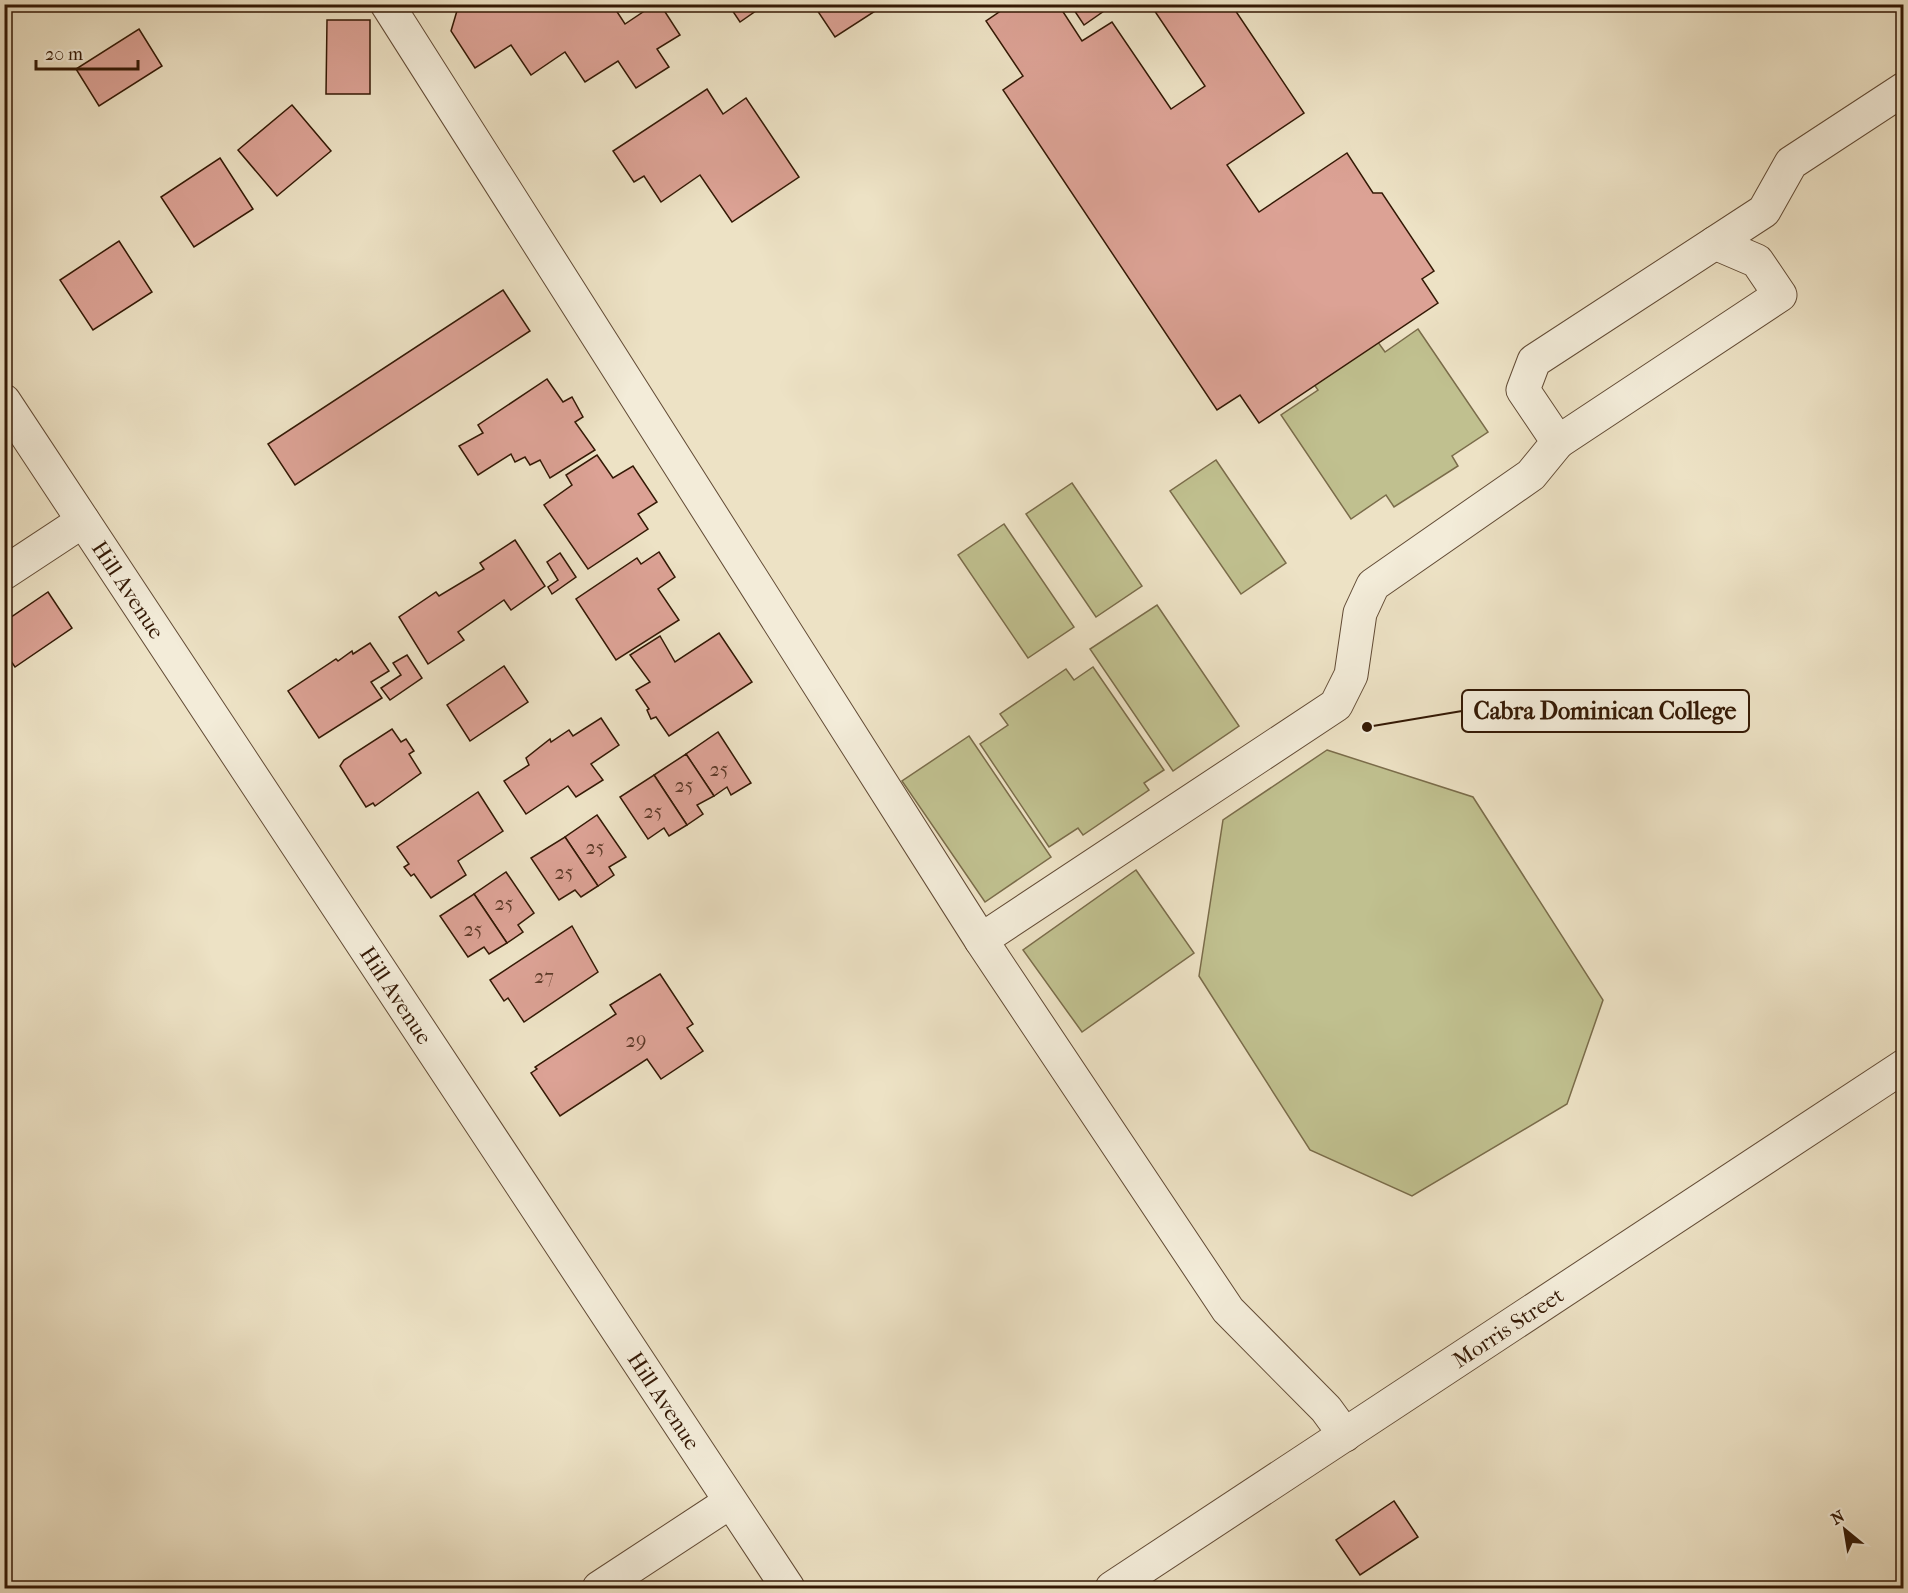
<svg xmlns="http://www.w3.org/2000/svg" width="1908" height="1593" viewBox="0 0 1908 1593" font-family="'IM FELL French Canon',serif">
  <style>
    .pitch { fill: #c0c08f; stroke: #7a6c4a; stroke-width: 1.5 }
    .building { fill: #dca295; stroke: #341905; stroke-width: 1.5 }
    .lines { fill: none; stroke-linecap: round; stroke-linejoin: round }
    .minor-casing { stroke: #624b35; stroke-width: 35 }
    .minor { stroke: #f3ecd9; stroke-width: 33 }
    .labels { text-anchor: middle; stroke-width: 4.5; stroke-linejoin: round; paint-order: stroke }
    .number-label { font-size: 20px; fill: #5e3b29 }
    .street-label { font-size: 22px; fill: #341905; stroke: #f3ecd9 }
    .leader { fill: none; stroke: #341905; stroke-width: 2 }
    .callout-dot { fill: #341905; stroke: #f3ecd9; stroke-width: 2 }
    .callout { fill: #f3ecd9; stroke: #341905; stroke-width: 2 }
    .callout-label { font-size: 24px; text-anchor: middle; font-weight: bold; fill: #341905 }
  </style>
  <rect width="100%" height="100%" fill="#ede2c5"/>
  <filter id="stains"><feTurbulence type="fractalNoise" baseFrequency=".00333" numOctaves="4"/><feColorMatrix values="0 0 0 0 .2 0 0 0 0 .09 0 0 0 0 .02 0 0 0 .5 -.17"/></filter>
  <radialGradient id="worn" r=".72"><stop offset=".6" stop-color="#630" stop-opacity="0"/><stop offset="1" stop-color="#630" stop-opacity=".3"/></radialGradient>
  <!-- pitch -->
  <g class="pitch">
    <polygon points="1418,329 1488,432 1452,456 1458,466 1394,507 1386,495 1351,519 1281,415 1318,390 1311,380 1375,338 1385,352"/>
    <polygon points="1216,460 1286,563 1241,594 1170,491"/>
    <polygon points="1072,483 1142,586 1096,617 1026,514"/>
    <polygon points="1004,524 1074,627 1028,658 958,555"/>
    <polygon points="1157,605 1239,726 1173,771 1090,649"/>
    <polygon points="1093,667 1164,770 1144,783 1149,790 1083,835 1078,828 1049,847 980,744 1008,725 1000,714 1066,669 1074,680"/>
    <polygon points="969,736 1051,857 985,902 902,781"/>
    <polygon points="1327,750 1473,797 1603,1000 1567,1104 1412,1196 1310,1150 1199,976 1223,820"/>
    <polygon points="1136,870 1194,953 1082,1032 1023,950"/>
  </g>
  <!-- building -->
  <g class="building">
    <polygon points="459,4 571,4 575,11 585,4 612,4 625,24 655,4 660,4 680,35 657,49 669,67 636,88 618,61 585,82 565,52 531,75 511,45 475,68 451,31"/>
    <polygon points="728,4 766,4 740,22"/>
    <polygon points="813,4 882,4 883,6 835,37"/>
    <polygon points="1011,4 1058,4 1082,41 1112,22 1171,109 1205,86 1150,4 1231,4 1304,113 1227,165 1259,212 1347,153 1373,193 1382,193 1434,271 1422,279 1438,303 1259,423 1240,395 1217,410 1003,90 1023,76 986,21"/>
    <polygon points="1070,4 1114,4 1084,25"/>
    <polygon points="327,20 370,20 370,94 326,94"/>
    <polygon points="139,29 162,66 99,106 76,69"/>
    <polygon points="707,89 723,114 746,98 799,177 732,222 700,175 661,202 644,176 634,182 613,151"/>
    <polygon points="292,105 331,151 277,196 238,150"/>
    <polygon points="220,158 253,209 194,247 161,197"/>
    <polygon points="119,241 152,292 93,330 60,280"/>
    <polygon points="503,290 530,331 295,485 268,444"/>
    <polygon points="547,379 563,402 572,397 583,417 575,422 595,450 550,478 540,460 530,465 525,457 515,462 511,454 478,475 459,446 483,433 478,425"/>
    <polygon points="597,455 613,478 633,466 657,502 638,514 648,529 588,569 544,505 572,485 566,475"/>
    <polygon points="515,540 545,586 511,610 504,600 458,632 464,640 428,664 399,617 436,592 439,596 484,569 480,563"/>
    <polygon points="659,552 675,577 658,589 679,620 616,660 576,599 637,558 641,564"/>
    <polygon points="560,553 576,577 552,594 548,587 558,580 547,562"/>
    <polygon points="48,592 72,628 15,667 4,651 4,622"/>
    <polygon points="719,633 752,682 669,736 656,717 651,719 647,710 649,709 636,690 650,682 630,655 660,636 675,662"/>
    <polygon points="370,643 389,671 371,682 382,698 319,738 288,691 336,659 338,661 352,651 353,654"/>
    <polygon points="407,655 422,678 390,700 381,688 401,675 393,663"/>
    <polygon points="504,666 528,702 470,741 447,705"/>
    <polygon points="601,718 619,745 591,764 603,780 576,797 568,786 526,814 504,781 529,765 526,758 550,739 551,742 569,730 573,736"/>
    <polygon points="392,729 401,742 406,739 414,751 409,754 421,773 375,806 373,803 366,807 340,766 344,760"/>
    <polygon points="718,732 751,783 731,795 727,787 714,796 686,754"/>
    <polygon points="686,754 714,796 697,805 703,814 687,825 654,775"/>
    <polygon points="654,775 687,825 669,836 664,828 648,839 620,797"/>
    <polygon points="478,792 503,831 458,861 466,875 431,898 414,874 411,876 404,867 409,864 397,847"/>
    <polygon points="597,815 626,857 609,867 614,875 598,886 565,837"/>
    <polygon points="565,837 598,886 581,897 575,890 559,900 531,858"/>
    <polygon points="506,872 534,913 518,925 523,932 507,943 474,894"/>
    <polygon points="474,894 507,943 489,954 484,947 468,957 440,916"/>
    <polygon points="572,926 598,972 524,1022 508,998 504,1001 490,980"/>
    <polygon points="660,974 693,1024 687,1028 703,1051 661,1079 647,1059 560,1116 531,1073 537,1069 535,1067 616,1014 610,1005"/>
    <polygon points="1394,1501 1418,1537 1360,1575 1336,1540"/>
  </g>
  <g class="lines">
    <defs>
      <g id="minor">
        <polyline points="387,4 981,940 1228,1310 1326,1409 1345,1435"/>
        <path id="s1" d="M4,401L788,1588"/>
        <polyline points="1558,442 1780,295 1757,261 1715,243"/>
        <polyline points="4,573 83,521"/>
        <polyline points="981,940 1336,705 1351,675 1360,613 1373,585 1531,475 1558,442 1523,390 1534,361 1764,211 1791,163 1904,89"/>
        <polyline points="599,1588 730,1502"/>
        <path id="s2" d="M1112,1588L1904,1066"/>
      </g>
    </defs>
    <!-- minor casing -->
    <use href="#minor" class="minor-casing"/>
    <!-- minor -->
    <use href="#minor" class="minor"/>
  </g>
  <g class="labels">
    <!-- number labels -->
    <g class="number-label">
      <text x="719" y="776">25</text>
      <text x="684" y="792">25</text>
      <text x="653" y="818">25</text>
      <text x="595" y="854">25</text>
      <text x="564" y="879">25</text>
      <text x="504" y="910">25</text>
      <text x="473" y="936">25</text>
      <text x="544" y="983">27</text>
      <text x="636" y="1047">29</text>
    </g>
    <!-- street labels -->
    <g class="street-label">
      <text dy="8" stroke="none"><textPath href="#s1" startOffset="226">Hill Avenue</textPath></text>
      <text dy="8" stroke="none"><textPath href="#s1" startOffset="712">Hill Avenue</textPath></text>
      <text dy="8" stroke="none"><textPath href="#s2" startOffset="474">Morris Street</textPath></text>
      <text dy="8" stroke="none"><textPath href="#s1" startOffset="1198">Hill Avenue</textPath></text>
    </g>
  </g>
  <!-- callouts -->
  <path class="leader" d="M1367 727L1462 711"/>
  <circle class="callout-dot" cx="1367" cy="727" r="6"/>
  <rect class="callout" x="1462" y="690" width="287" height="42" rx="6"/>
  <g class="callout-label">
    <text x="1605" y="719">Cabra Dominican College</text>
  </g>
  <!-- margin -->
  <rect width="1908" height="1593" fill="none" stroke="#ede2c5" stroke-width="24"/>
  <rect x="6" y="6" width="1896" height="1581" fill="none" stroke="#341905" stroke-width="3"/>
  <rect x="12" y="12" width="1884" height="1569" fill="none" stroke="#341905" stroke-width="1.5"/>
  <!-- north arrow -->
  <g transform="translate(1845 1530) rotate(330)" stroke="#f3ecd9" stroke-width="4.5" paint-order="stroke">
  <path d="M0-4.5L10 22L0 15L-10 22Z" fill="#341905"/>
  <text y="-9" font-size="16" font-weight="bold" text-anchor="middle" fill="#341905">N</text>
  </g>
  <!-- scale -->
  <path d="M36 60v9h102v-9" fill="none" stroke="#341905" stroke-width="3"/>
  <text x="45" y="60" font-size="18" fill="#341905" stroke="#f3ecd9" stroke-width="4.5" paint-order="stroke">20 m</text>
  <rect width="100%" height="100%" filter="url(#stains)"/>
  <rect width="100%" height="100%" fill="url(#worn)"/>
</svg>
